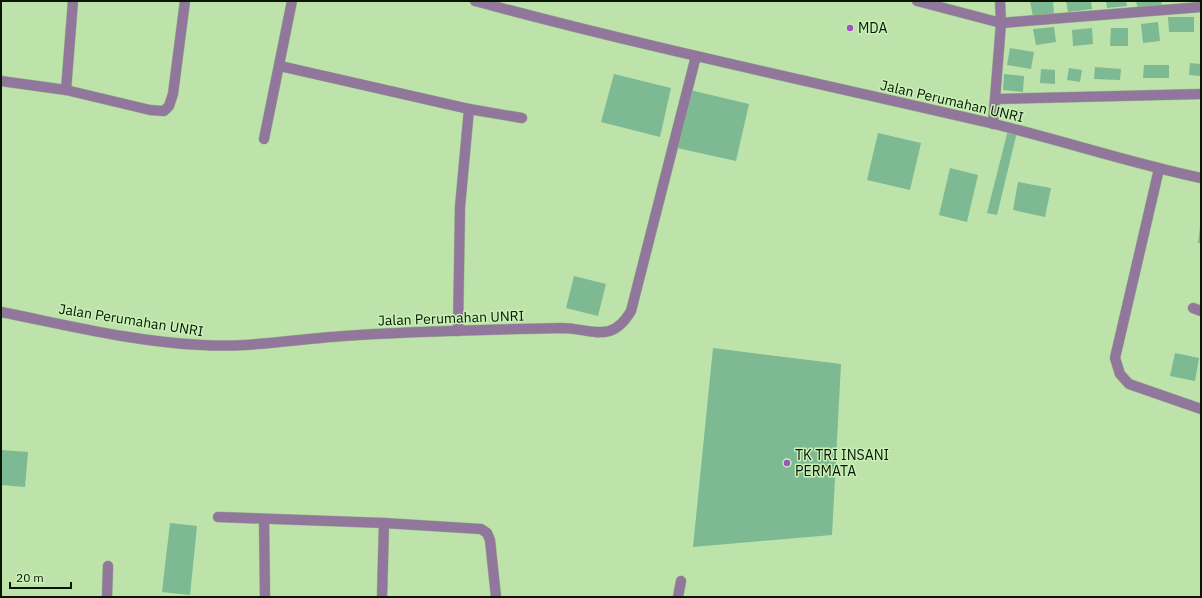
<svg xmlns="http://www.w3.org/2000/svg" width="1202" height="598" viewBox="0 0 1202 598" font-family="'IBM Plex Sans',sans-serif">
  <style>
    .building { fill: #7db993 }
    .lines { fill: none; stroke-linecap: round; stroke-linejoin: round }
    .minor-casing { stroke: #9cbe8c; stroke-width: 11 }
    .minor { stroke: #92779d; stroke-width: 10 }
    .poi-dot { fill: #a352c2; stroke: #c9f0b7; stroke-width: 1.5 }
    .labels { text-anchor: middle; stroke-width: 3; stroke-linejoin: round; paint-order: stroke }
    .poi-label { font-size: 14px; fill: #081603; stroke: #c9f0b7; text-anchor: start }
    .street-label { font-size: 14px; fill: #081603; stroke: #c9f0b7 }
  </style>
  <rect width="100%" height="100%" fill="#bde3aa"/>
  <!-- building -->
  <g class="building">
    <polygon points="1030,1 1053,1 1054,14 1033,17"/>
    <polygon points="1066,1 1091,1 1092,9 1068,12"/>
    <polygon points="1106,1 1126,1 1127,6 1107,8"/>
    <polygon points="1136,1 1161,1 1162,5 1138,9"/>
    <polygon points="1168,17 1194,17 1194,32 1169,32"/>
    <polygon points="1158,22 1160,41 1143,43 1141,24"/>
    <polygon points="1054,27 1056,42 1036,45 1033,29"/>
    <polygon points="1092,28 1093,44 1073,46 1072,30"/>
    <polygon points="1111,28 1128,28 1128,46 1110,46"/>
    <polygon points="1010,48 1034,52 1031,69 1007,65"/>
    <polygon points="1190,63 1201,64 1201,76 1189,75"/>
    <polygon points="1144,65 1169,65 1169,78 1143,78"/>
    <polygon points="1095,67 1121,69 1120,80 1094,79"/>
    <polygon points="1069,68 1082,70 1080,82 1067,80"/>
    <polygon points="1041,69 1055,70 1055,84 1040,83"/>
    <polygon points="614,74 671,88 660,137 601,122"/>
    <polygon points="1004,74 1024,76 1023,92 1003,90"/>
    <polygon points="690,90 749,104 736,161 677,148"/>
    <polygon points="1009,110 1022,110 1022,117 1009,116"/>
    <polygon points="1008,130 1017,132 997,215 987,213"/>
    <polygon points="878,133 921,143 910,190 867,180"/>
    <polygon points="950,168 978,175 967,222 939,215"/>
    <polygon points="1018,182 1051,188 1045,217 1013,210"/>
    <polygon points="1200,227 1201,227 1201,243 1198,243"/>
    <polygon points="574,276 606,284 598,316 566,308"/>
    <polygon points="713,348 841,364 832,535 693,547"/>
    <polygon points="1175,353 1199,358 1195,381 1170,376"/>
    <polygon points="1,450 28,452 25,487 1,485"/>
    <polygon points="170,523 197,526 190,595 162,592"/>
  </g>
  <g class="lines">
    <defs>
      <g id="minor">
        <path d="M475,1C645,47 818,83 990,123C1061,140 1130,163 1201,178"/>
        <polyline points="917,1 1001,23 1201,7"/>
        <polyline points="280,66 469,109 522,118"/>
        <polyline points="1,81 66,90 150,110 164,111 169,106 173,94 185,1"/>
        <polyline points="66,90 73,1"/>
        <polyline points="996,99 1201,94"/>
        <polyline points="993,124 1001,23 1000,1"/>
        <polyline points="264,139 292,1"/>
        <polyline points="1159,169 1115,358 1120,374 1129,384 1201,409"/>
        <polyline points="1193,308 1201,311"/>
        <path d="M1,312C67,325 134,342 202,345C249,348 297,339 344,336C416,331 488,330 560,328C592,328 611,345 631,311L696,56"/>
        <polyline points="458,331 460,207 469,109"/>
        <polyline points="218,517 384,523 481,529 487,533 490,540 496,597"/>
        <polyline points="264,519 265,597"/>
        <polyline points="107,597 108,566"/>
        <polyline points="382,597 384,523"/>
        <polyline points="678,597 681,581"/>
      </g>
    </defs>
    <!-- minor casing -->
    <use href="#minor" class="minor-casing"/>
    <!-- minor -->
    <use href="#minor" class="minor"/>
  </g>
  <!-- markers -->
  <g class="poi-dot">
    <circle cx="850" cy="28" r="4"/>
    <circle cx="787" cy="463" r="4"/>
  </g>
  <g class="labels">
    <!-- poi labels -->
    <g class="poi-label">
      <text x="858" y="33">MDA</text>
      <text x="795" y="460">TK TRI INSANI<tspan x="795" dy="16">PERMATA</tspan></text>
    </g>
    <!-- street labels -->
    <g class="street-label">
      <text transform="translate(952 101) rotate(13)" y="5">Jalan Perumahan UNRI</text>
      <text transform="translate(451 318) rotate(-2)" y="5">Jalan Perumahan UNRI</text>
      <text transform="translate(131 320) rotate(9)" y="5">Jalan Perumahan UNRI</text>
    </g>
  </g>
  <!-- border -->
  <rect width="1202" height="598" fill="none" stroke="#081603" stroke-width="4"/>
  <!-- scale -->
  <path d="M10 582v6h61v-6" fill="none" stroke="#081603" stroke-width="2"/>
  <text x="16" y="582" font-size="12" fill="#081603" stroke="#c9f0b7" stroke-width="3" paint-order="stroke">20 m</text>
</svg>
